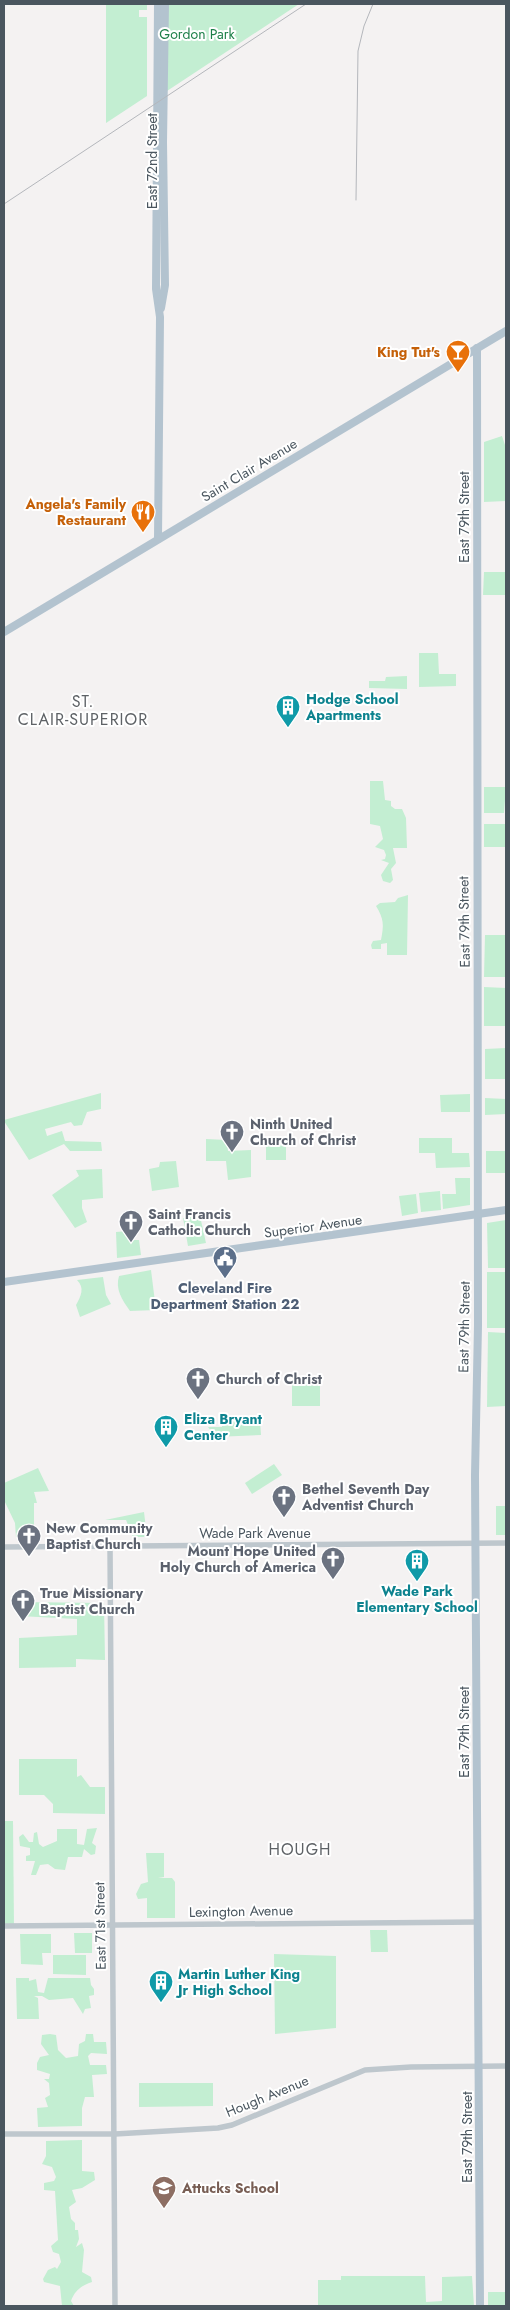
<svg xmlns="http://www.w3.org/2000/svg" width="510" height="2310" viewBox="0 0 510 2310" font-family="Jost,sans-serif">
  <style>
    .green { fill: #c3eed2 }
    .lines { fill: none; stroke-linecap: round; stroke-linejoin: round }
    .minor { stroke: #bec7cd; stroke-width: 5.5 }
    .major { stroke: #b3c3cf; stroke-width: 8 }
    .rail { stroke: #b4b7bc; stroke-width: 1 }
    .labels { text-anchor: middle; stroke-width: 4; stroke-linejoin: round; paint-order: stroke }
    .park-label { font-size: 14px; fill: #1c7f48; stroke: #fff }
    .street-label { font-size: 14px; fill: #4a565f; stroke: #fff }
    .food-label { font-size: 14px; font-weight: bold; fill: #c56008; stroke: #fff; text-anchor: end }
    .culture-label { font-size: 14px; font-weight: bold; fill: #0d838f; stroke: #fff; text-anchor: start }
    .worship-label { font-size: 14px; font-weight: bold; fill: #5b616d; stroke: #fff; text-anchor: start }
    .service-label { font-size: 14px; font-weight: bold; fill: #4e5e75; stroke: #fff }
    .education-label { font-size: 14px; font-weight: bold; fill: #785e54; stroke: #fff; text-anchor: start }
    .quarter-label { font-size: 16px; letter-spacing: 1px; fill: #5e6266; stroke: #fff }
  </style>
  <rect width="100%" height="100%" fill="#f4f2f2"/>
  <!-- green -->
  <g class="green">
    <polygon points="106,4 147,4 147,10 139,10 139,17 147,17 147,96 106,123"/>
    <polygon points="167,4 299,4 167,91"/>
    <polygon points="502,436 506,448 506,501 484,502 484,442"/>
    <polygon points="484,572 506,572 506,595 483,595"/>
    <polygon points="419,653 438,653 439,674 456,674 456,686 419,687"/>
    <polygon points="407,676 407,689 369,688 369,681 385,681 386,677"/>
    <polygon points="370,781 383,781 385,800 391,801 391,806 395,809 402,809 406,818 407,848 393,848 396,863 391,869 393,880 390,883 383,881 381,875 389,863 381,860 385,859 386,855 384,850 375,847 383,839 380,826 370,824"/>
    <polygon points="484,787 506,787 504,813 484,813"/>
    <rect x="484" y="824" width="22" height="23"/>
    <path d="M408,895L407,955H387V943L381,944V949H372L371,945L373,941L381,940C384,925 384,919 376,906L380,903L395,902L398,898Z"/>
    <polygon points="485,935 506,935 506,977 484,977"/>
    <polygon points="484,987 506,988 506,1026 484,1026"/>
    <polygon points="506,1048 506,1079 485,1079 485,1049"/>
    <polygon points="101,1093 101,1109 87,1112 82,1125 74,1126 71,1122 45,1129 47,1136 62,1131 65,1141 101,1142 102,1151 70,1151 64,1144 29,1160 4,1121 4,1120"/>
    <polygon points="470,1094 470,1112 441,1112 440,1095"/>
    <polygon points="485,1098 506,1099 506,1114 485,1115"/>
    <polygon points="419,1138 452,1138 452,1153 469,1153 470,1167 436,1168 435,1153 419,1153"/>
    <polygon points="206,1139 227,1140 228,1151 251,1150 251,1177 228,1180 226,1161 206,1161"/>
    <rect x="266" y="1139" width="20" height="21"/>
    <rect x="486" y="1151" width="20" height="22"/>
    <polygon points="176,1161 179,1187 152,1191 149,1169 159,1167 160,1162"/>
    <polygon points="102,1169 103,1198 82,1200 82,1208 87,1222 75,1228 52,1195 79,1176 76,1170"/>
    <polygon points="455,1178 470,1178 470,1205 443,1209 442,1194 456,1194"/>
    <polygon points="440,1191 441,1210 421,1212 419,1193"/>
    <polygon points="416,1194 418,1213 402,1216 399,1196"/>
    <polygon points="200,1216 206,1243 188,1246 183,1218"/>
    <polygon points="506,1220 506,1268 488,1268 487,1223"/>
    <polygon points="128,1231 129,1240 139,1240 141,1255 117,1258 116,1232"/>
    <path d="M151,1270L156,1310L130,1311C122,1300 115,1289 119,1276Z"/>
    <rect x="487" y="1272" width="19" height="56"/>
    <path d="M103,1277L106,1295L111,1304L80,1317L76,1305C81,1296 85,1288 77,1280Z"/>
    <polygon points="488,1332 506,1333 506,1406 487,1407"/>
    <rect x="292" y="1379" width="28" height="27"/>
    <polygon points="260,1420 261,1435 215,1437 208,1427 222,1427 222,1421"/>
    <polygon points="274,1464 282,1475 252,1494 245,1483"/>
    <polygon points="38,1468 49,1491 34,1492 37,1503 34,1503 34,1538 16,1537 15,1523 4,1500 4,1483"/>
    <rect x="496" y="1506" width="9" height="29"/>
    <polygon points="144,1512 147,1537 133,1537 126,1520 105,1520"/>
    <polygon points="19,1602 104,1603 105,1660 76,1659 76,1667 19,1668 19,1638 77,1635 77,1619 19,1616"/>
    <polygon points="19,1759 77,1759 77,1777 81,1775 90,1787 105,1787 105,1814 53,1813 53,1804 44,1795 19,1795"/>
    <polygon points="4,1821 13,1821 14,1926 4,1926"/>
    <polygon points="97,1828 92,1843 96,1846 95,1854 91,1855 84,1849 82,1857 68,1857 65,1870 55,1869 48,1864 40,1865 36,1875 31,1875 35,1861 26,1861 26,1856 30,1855 30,1848 20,1846 19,1837 23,1834 29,1842 33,1842 34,1833 37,1832 39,1844 43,1847 57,1841 57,1829 77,1829 77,1844 84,1845 87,1829"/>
    <polygon points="146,1853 164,1853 164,1877 158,1878 172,1878 175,1882 175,1918 147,1918 147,1898 138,1899 136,1894 141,1884 148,1882"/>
    <polygon points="370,1930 387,1930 388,1952 371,1952"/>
    <polygon points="74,1933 92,1933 92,1953 75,1953"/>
    <polygon points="20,1934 51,1934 51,1953 42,1953 43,1965 21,1964"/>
    <polygon points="274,1954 336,1956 336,2028 275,2034"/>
    <polygon points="53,1955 86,1955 86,1975 53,1974"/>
    <polygon points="16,1978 29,1978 29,1981 36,1979 38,1992 44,1993 48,1978 90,1978 91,1985 94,1989 94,1995 89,1996 91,2008 85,2009 83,2014 73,1998 49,2000 42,1996 34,1996 38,1998 39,2019 17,2019"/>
    <polygon points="50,2034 56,2035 58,2050 66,2058 78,2056 79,2044 85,2041 86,2034 93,2034 94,2042 106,2042 107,2054 91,2053 88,2056 90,2065 106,2065 107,2074 92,2075 94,2097 85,2097 82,2108 82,2126 38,2127 37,2108 48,2107 45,2098 50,2095 49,2083 44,2079 49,2079 50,2074 37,2070 37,2063 40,2057 49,2055 41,2044 42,2035"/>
    <polygon points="139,2083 213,2083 213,2106 139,2107"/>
    <path d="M82,2140V2171L94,2172L95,2180L82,2188L72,2190L76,2202L69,2207L71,2219L75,2223V2230H78L79,2239L76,2247L82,2243L84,2250L82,2272L91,2277L92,2282C81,2286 75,2290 71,2301L74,2306H62L60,2286L44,2282L43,2279L48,2270L55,2267L57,2269L61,2262L59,2254L53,2252L51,2246L58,2240L55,2191L44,2190V2183L54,2181L56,2177L52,2167L42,2164L46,2156V2141Z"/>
    <polygon points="341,2276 425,2276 426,2302 442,2301 442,2277 472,2276 474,2306 318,2306 318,2280 341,2280"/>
    <rect x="488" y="2292" width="18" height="14"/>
  </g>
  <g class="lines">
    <!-- minor -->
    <g class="minor">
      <polyline points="110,1546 115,2306"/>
      <polyline points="4,1547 506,1543"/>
      <polyline points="4,1926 478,1922"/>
      <polyline points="4,2134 115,2134 218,2128 232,2125 365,2070 411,2067 506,2066"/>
    </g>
    <!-- major -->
    <g class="major">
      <polyline points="158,4 156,289 160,317 158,539"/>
      <polyline points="161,308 165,285 163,142 165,4"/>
      <polyline points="477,348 478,1325 475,1475 480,2306"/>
      <polyline points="4,632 506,331"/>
      <polyline points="4,1282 506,1210"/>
    </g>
    <!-- rail -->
    <g class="rail">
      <polyline points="356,200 358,51 364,26 373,4"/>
      <polyline points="4,204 306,4"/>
    </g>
  </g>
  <!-- icons -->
  <defs>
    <symbol id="bar-pin" viewBox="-11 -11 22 30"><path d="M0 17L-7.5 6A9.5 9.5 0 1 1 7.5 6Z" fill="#e8710a" stroke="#fff"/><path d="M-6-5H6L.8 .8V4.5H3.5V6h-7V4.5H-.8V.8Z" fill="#fff"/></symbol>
    <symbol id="restaurant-pin" viewBox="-11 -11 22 30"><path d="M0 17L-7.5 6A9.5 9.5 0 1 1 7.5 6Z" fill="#e8710a" stroke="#fff"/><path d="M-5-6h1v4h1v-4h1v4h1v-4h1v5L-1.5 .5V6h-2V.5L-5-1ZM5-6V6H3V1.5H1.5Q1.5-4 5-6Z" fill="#fff"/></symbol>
    <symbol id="building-pin" viewBox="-11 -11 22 30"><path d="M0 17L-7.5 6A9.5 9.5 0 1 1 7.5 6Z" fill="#0f9aa8" stroke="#fff"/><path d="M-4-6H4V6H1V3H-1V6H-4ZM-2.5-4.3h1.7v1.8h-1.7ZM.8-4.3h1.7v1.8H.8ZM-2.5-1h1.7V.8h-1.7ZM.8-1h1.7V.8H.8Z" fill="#fff"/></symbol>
    <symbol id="church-pin" viewBox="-11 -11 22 30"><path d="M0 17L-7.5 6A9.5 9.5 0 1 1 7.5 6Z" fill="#6b7280" stroke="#fff"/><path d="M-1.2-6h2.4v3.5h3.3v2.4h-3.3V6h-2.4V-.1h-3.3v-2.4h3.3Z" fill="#fff"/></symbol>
    <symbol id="civic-pin" viewBox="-11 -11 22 30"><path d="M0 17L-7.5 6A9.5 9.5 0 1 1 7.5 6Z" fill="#5c6f8a" stroke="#fff"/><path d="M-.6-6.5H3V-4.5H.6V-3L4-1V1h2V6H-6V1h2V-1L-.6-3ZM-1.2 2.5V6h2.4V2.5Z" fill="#fff"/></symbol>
    <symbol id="school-pin" viewBox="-11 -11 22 30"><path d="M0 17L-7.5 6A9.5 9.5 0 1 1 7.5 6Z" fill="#8d6e63" stroke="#fff"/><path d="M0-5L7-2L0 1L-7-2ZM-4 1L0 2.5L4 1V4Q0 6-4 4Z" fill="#fff"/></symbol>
  </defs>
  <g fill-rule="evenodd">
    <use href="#bar-pin" x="444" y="338" width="28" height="38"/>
    <use href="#restaurant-pin" x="129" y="498" width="28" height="38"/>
    <use href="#building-pin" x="274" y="693" width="28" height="38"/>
    <use href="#church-pin" x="218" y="1118" width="28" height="38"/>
    <use href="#church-pin" x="117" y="1208" width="28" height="38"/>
    <use href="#civic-pin" x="211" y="1244" width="28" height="38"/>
    <use href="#church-pin" x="184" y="1365" width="28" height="38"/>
    <use href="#building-pin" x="152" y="1413" width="28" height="38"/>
    <use href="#church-pin" x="270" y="1483" width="28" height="38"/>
    <use href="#church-pin" x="15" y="1522" width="28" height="38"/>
    <use href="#church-pin" x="319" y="1545" width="28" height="38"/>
    <use href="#building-pin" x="403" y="1547" width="28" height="38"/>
    <use href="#church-pin" x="9" y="1587" width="28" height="38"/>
    <use href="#building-pin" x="147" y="1968" width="28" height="38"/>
    <use href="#school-pin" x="150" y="2174" width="28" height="38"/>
  </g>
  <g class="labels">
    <!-- park labels -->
    <g class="park-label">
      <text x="197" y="39">Gordon Park</text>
    </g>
    <!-- street labels -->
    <g class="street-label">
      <text transform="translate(152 161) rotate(-90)" y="5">East 72nd Street</text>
      <text transform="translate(249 470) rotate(-31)" y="5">Saint Clair Avenue</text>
      <text transform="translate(464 517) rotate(-90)" y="5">East 79th Street</text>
      <text transform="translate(464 922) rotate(-91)" y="5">East 79th Street</text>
      <text transform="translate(313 1226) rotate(-8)" y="5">Superior Avenue</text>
      <text transform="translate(464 1327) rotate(-89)" y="5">East 79th Street</text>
      <text x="255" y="1538">Wade Park Avenue</text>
      <text transform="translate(464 1732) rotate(-90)" y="5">East 79th Street</text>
      <text transform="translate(241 1911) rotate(-1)" y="5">Lexington Avenue</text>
      <text transform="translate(100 1926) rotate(-91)" y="5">East 71st Street</text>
      <text transform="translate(267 2096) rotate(-22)" y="5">Hough Avenue</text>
      <text transform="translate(467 2137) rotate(-90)" y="5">East 79th Street</text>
    </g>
    <!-- food labels -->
    <g class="food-label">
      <text x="440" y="357">King Tut's</text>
      <text x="126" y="509">Angela's Family<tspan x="126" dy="16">Restaurant</tspan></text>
    </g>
    <!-- culture labels -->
    <g class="culture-label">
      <text x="306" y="704">Hodge School<tspan x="306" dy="16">Apartments</tspan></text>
      <text x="184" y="1424">Eliza Bryant<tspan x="184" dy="16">Center</tspan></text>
      <text x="417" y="1596" text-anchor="middle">Wade Park<tspan x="417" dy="16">Elementary School</tspan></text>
      <text x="178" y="1979">Martin Luther King<tspan x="178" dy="16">Jr High School</tspan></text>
    </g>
    <!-- worship labels -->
    <g class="worship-label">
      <text x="250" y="1129">Ninth United<tspan x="250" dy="16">Church of Christ</tspan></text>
      <text x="148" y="1219">Saint Francis<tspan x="148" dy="16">Catholic Church</tspan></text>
      <text x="216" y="1384">Church of Christ</text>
      <text x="302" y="1494">Bethel Seventh Day<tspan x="302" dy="16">Adventist Church</tspan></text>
      <text x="46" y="1533">New Community<tspan x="46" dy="16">Baptist Church</tspan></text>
      <text x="316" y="1556" text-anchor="end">Mount Hope United<tspan x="316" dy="16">Holy Church of America</tspan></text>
      <text x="40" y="1598">True Missionary<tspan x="40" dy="16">Baptist Church</tspan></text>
    </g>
    <!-- service labels -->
    <g class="service-label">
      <text x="225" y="1293">Cleveland Fire<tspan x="225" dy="16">Department Station 22</tspan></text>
    </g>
    <!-- education labels -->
    <g class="education-label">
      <text x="182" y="2193">Attucks School</text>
    </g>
    <!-- quarter labels -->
    <g class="quarter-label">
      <text x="83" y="707">ST.<tspan x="83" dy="18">CLAIR-SUPERIOR</tspan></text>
      <text x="300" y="1855">HOUGH</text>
    </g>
  </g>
  <!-- border -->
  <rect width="510" height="2310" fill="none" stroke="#4a565f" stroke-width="10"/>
</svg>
